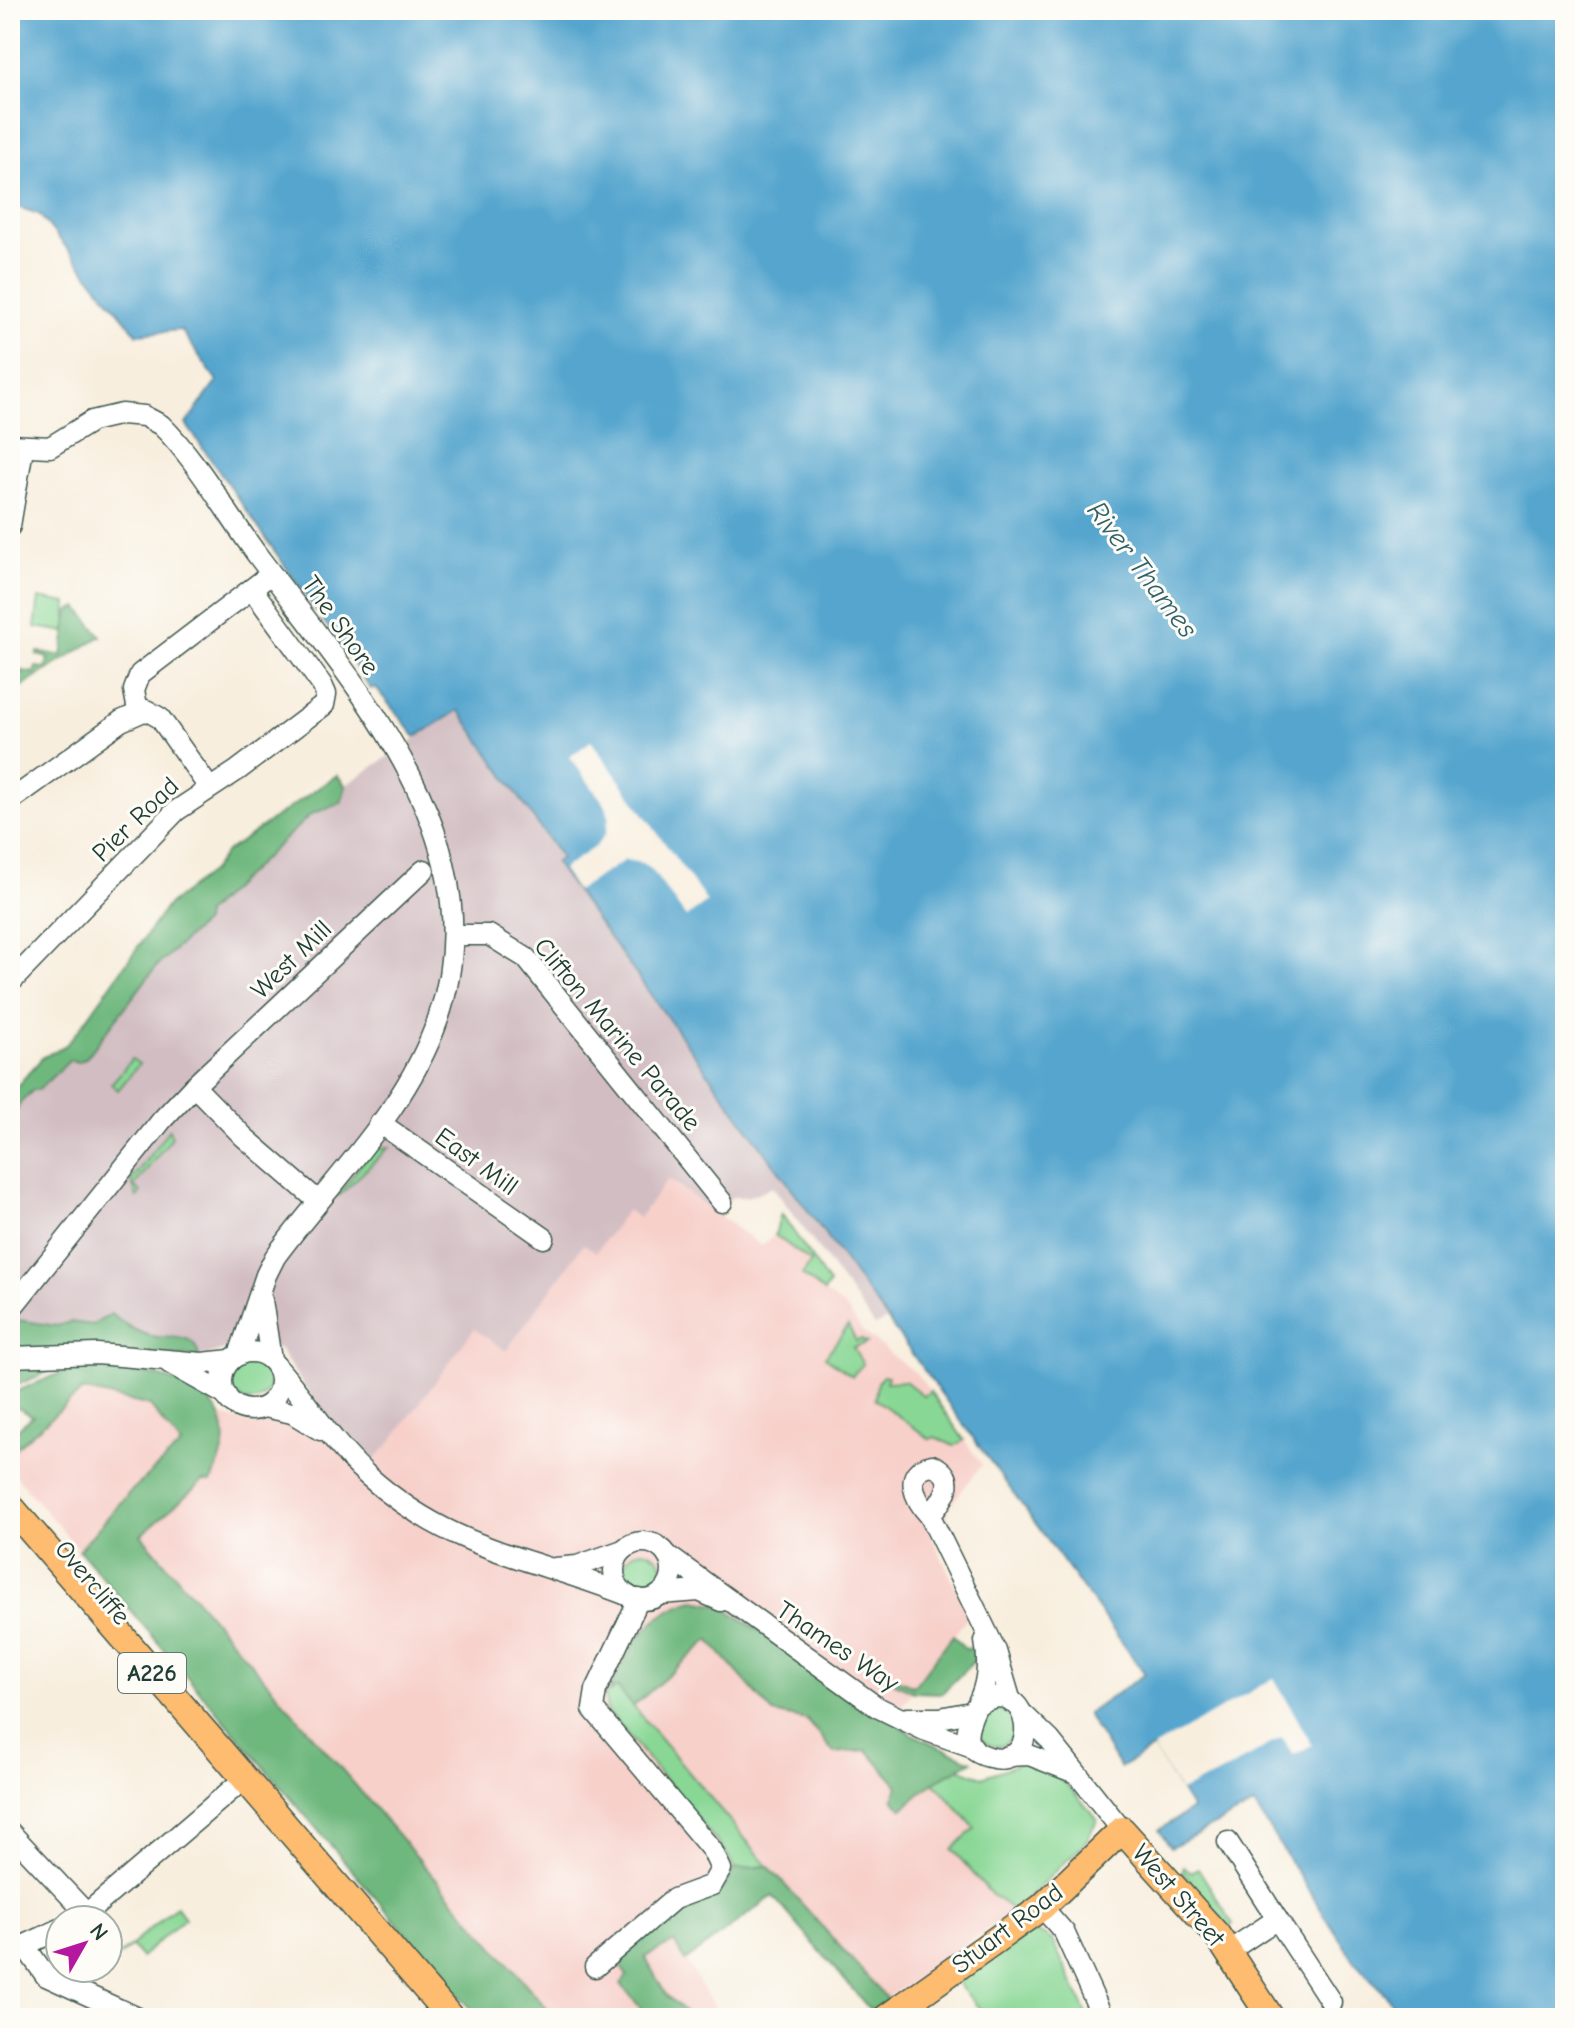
<svg xmlns="http://www.w3.org/2000/svg" width="1575" height="2028" viewBox="0 0 1575 2028" font-family="'Comic Neue',sans-serif">
  <style>
    .built { fill: #f7d0ca }
    .industrial { fill: #d2bec2 }
    .green { fill: #89d795; stroke: #548a64; stroke-width: 2 }
    .forest { fill: #6eb87e; stroke: #467a59; stroke-width: 2 }
    .water { fill: #54a5ce; stroke: #3a7181; stroke-width: 2 }
    .pier { fill: #f8eede }
    .lines { fill: none; stroke-linecap: round; stroke-linejoin: round }
    .minor-casing { stroke: #40584e; stroke-width: 23 }
    .major-casing { stroke: #40584e; stroke-width: 29 }
    .minor { stroke: #fff; stroke-width: 20 }
    .major { stroke: #fdbc70; stroke-width: 26 }
    .labels { text-anchor: middle; stroke-width: 6; stroke-linejoin: round; paint-order: stroke }
    .shield { fill: #fdfcf7; stroke: #62766e; stroke-width: 2 }
    .shield-label { font-size: 24px; font-weight: bold; fill: #1f3d34 }
    .street-label { font-size: 26px; fill: #1f3d34; stroke: #fdfcf7 }
    .water-label { font-size: 28px; font-style: italic; fill: #32616a; stroke: #fdfcf7 }
  </style>
  <rect width="100%" height="100%" fill="#fdfcf7"/>
  <filter id="ink" filterUnits="userSpaceOnUse"><feTurbulence type="fractalNoise" baseFrequency=".0125" numOctaves="2"/><feDisplacementMap in="SourceGraphic" scale="16" xChannelSelector="R" yChannelSelector="G"/><feConvolveMatrix kernelMatrix="1 2 1 2 8 2 1 2 1" color-interpolation-filters="sRGB"/></filter>
  <filter id="wash" filterUnits="userSpaceOnUse"><feTurbulence type="fractalNoise" baseFrequency=".006" numOctaves="4" result="noise"/><feDisplacementMap in="SourceGraphic" scale="32" xChannelSelector="R" yChannelSelector="G"/><feGaussianBlur stdDeviation="1.8" result="paint"/><feColorMatrix in="noise" values="0 0 0 0 0 0 0 0 0 0 0 0 0 0 0 0 0 1.4 0 .05"/><feComposite in="paint" operator="in"/></filter>
  <g filter="url(#wash)">
    <rect width="100%" height="100%" fill="#f8eede"/>
    <!-- built -->
    <g class="built">
      <polygon points="668,1178 761,1246 775,1235 811,1262 802,1276 845,1307 863,1332 918,1375 982,1465 948,1508 946,1522 929,1531 969,1615 901,1707 890,1704 876,1733 934,1782 975,1828 952,1848 1014,1911 887,1999 768,1866 674,1941 721,2018 555,2018 141,1534 204,1481 221,1425 217,1415 255,1425 474,1328 506,1351 585,1243 596,1251 627,1209 639,1218"/>
      <polygon points="83,1390 150,1405 181,1445 128,1494 79,1550 10,1469 10,1453"/>
    </g>
    <!-- industrial -->
    <polygon class="industrial" points="459,709 561,859 556,862 886,1320 875,1326 773,1187 747,1197 732,1197 715,1212 668,1179 639,1218 627,1210 596,1252 584,1244 506,1351 474,1329 390,1443 368,1466 322,1413 279,1349 257,1341 236,1339 224,1350 208,1356 10,1349 10,1105 306,812"/>
    <!-- green -->
    <g class="green">
      <polygon points="39,598 67,603 66,632 35,627"/>
      <polygon points="132,1059 139,1064 118,1090 111,1084"/>
      <polygon points="169,1129 172,1137 134,1186 141,1192 137,1197 131,1181"/>
      <polygon points="389,1147 340,1195 337,1196 373,1149"/>
      <polygon points="781,1213 829,1284 824,1292 802,1275 811,1262 775,1235"/>
      <polygon points="848,1326 856,1341 861,1339 867,1343 853,1347 863,1364 852,1376 825,1357"/>
      <circle cx="250" cy="1381" r="20"/>
      <polygon points="883,1376 888,1376 886,1382 905,1381 924,1396 930,1391 964,1440 954,1446 935,1437 930,1439 875,1399 877,1382"/>
      <circle cx="643" cy="1571" r="20"/>
      <polygon points="617,1687 768,1866 734,1869 728,1855 607,1710 605,1696"/>
      <circle cx="996" cy="1728" r="18"/>
      <path d="M1024,1762C1060,1771 1075,1792 1097,1820L1085,1843L1014,1911L992,1895L952,1849L975,1828L934,1782L959,1768L982,1777Z"/>
      <polygon points="1184,1866 1190,1872 1198,1868 1233,1924 1229,1927 1182,1872"/>
      <polygon points="176,1906 185,1918 141,1957 131,1946 110,1964"/>
      <polygon points="1027,1933 1040,1933 1052,1940 1089,2018 988,2018 957,1983"/>
    </g>
    <!-- forest -->
    <g class="forest">
      <polygon points="78,607 101,636 10,694 10,669 34,673 36,667 46,668 48,658 37,655 38,652 62,656 69,611"/>
      <polygon points="337,775 346,786 341,803 311,814 205,914 204,922 156,967 86,1058 78,1062 70,1060 38,1090 33,1090 20,1103 10,1125 10,1094 42,1058 66,1045 78,1031 167,906 212,871 226,852"/>
      <path d="M111,1314C121,1323 138,1333 152,1336C170,1341 194,1328 199,1357L10,1349V1319L57,1326L70,1322L93,1325Z"/>
      <polygon points="10,1366 62,1366 10,1388"/>
      <path d="M103,1368C146,1371 233,1383 224,1447C222,1459 215,1471 211,1482L203,1481L141,1535L555,2018H478L79,1550L128,1494L181,1445L150,1406L83,1390L10,1453V1435L33,1416L10,1404V1394L68,1370Z"/>
      <path d="M694,1600L721,1605L914,1735L972,1761L934,1782L902,1809L893,1799L898,1786L867,1750L834,1753L807,1720L773,1713L709,1640L633,1706L617,1687L609,1691C629,1649 647,1613 694,1600Z"/>
      <polygon points="953,1635 965,1649 976,1648 978,1657 942,1693 914,1692 878,1675 880,1672 914,1686"/>
      <polygon points="768,1866 887,1999 872,2012 773,1896 685,1961 674,1942 645,1957 666,1995 686,2013 679,2018 643,2018 644,2012 621,1984 627,1976 615,1958 688,1900 722,1891 734,1869"/>
    </g>
    <!-- water -->
    <polygon class="water" points="10,10 1565,10 1565,2018 1402,2018 1385,1994 1354,1961 1254,1805 1171,1847 1159,1830 1192,1809 1154,1748 1120,1768 1087,1714 1145,1674 555,863 561,858 459,710 416,737 375,687 371,689 186,424 217,381 181,330 137,334 39,214 14,206 10,200"/>
    <!-- pier -->
    <g class="pier">
      <polygon points="591,741 707,902 686,917 651,869 642,863 625,860 576,891 562,869 596,846 606,833 609,816 606,806 570,757"/>
      <polygon points="1274,1678 1312,1745 1293,1755 1282,1737 1227,1770 1180,1791 1153,1748"/>
    </g>
  </g>
  <g filter="url(#ink)">
    <g class="lines">
      <defs>
        <g id="minor">
          <path d="M10,445L50,447L92,421L122,414L144,416L161,425C197,460 227,514 258,556C356,687 499,842 438,1019C407,1110 331,1181 275,1257L266,1275L239,1355"/>
          <polyline points="10,526 23,448"/>
          <polyline points="138,711 134,690 140,674 262,581"/>
          <polyline points="10,801 121,721 146,710 160,718 208,786"/>
          <polyline points="453,935 489,935 526,958 722,1202"/>
          <polyline points="10,983 176,811 238,770 324,705 326,694 322,685 252,589"/>
          <polyline points="194,1086 244,1137 318,1201"/>
          <polyline points="380,1123 544,1238"/>
          <polyline points="262,1300 271,1360"/>
          <polyline points="10,1310 162,1120 194,1086 424,870"/>
          <circle cx="251" cy="1381" r="29"/>
          <polyline points="10,1357 97,1354 202,1363 231,1360"/>
          <polyline points="169,1363 226,1395"/>
          <path d="M276,1366C308,1402 331,1442 367,1475C451,1551 529,1556 627,1595"/>
          <polyline points="265,1407 292,1413 320,1430"/>
          <path d="M930,1516C944,1499 960,1477 932,1465C901,1471 915,1500 930,1516L996,1651L1011,1702"/>
          <circle cx="643" cy="1571" r="29"/>
          <polyline points="667,1555 877,1707 924,1730 973,1747"/>
          <polyline points="555,1568 577,1566 623,1550"/>
          <polyline points="660,1594 699,1591 721,1601"/>
          <path d="M976,1706C1032,1667 1045,1773 989,1757C948,1746 977,1711 983,1690C988,1674 988,1657 985,1641"/>
          <polyline points="1024,1715 1050,1740 1122,1830"/>
          <polyline points="907,1718 940,1718 971,1712"/>
          <polyline points="1008,1756 1029,1755 1073,1772"/>
          <polyline points="10,1832 87,1914"/>
          <polyline points="1228,1842 1277,1919 1229,1951"/>
          <polyline points="1042,1907 1064,1932 1103,2018"/>
          <polyline points="1277,1919 1331,2002"/>
          <polyline points="79,1920 243,1780"/>
          <polyline points="24,1945 46,1976 138,2018"/>
          <polyline points="10,1952 60,1929"/>
          <polyline points="595,1967 674,1899 712,1885 721,1869 712,1850 593,1709 596,1690 639,1599"/>
        </g>
        <g id="major">
          <polyline points="10,1506 451,2018"/>
          <polyline points="886,2018 1042,1907 1122,1830 1217,1935 1271,2018"/>
        </g>
      </defs>
      <!-- minor casing -->
      <use href="#minor" class="minor-casing"/>
      <!-- major casing -->
      <use href="#major" class="major-casing"/>
      <!-- minor -->
      <use href="#minor" class="minor"/>
      <!-- major -->
      <use href="#major" class="major"/>
    </g>
  </g>
  <g class="labels">
    <!-- shield labels -->
    <rect class="shield" x="118" y="1653" width="68" height="40" rx="6"/>
    <g class="shield-label">
      <text x="152" y="1681">A226</text>
    </g>
    <!-- street labels -->
    <g class="street-label">
      <text transform="translate(341 625) rotate(55)" y="9">The Shore</text>
      <text transform="translate(135 819) rotate(-44)" y="9">Pier Road</text>
      <text transform="translate(291 959) rotate(-44)" y="9">West Mill</text>
      <text transform="translate(618 1034) rotate(50)" y="9">Clifton Marine Parade</text>
      <text transform="translate(477 1161) rotate(36)" y="9">East Mill</text>
      <text transform="translate(93 1582) rotate(50)" y="9">Overcliffe</text>
      <text transform="translate(838 1646) rotate(34)" y="9">Thames Way</text>
      <text transform="translate(1179 1895) rotate(49)" y="9">West Street</text>
      <text transform="translate(1007 1928) rotate(-37)" y="9">Stuart Road</text>
    </g>
    <!-- water labels -->
    <g class="water-label">
      <text transform="translate(1143 569) rotate(53)" y="10">River Thames</text>
    </g>
  </g>
  <!-- margin -->
  <rect width="1575" height="2028" fill="none" stroke="#fdfcf7" stroke-width="40"/>
  <!-- north arrow -->
  <g transform="translate(84 1944) rotate(51)"><circle r="38" fill="#fdfcf7" stroke="#a4b0a9" stroke-width="2"/>
  <path d="M0-6L14 30L0 20L-14 30Z" fill="#b5179e"/>
  <text y="-12" font-size="22" font-weight="bold" text-anchor="middle" fill="#1f3d34">N</text>
  </g>
</svg>
